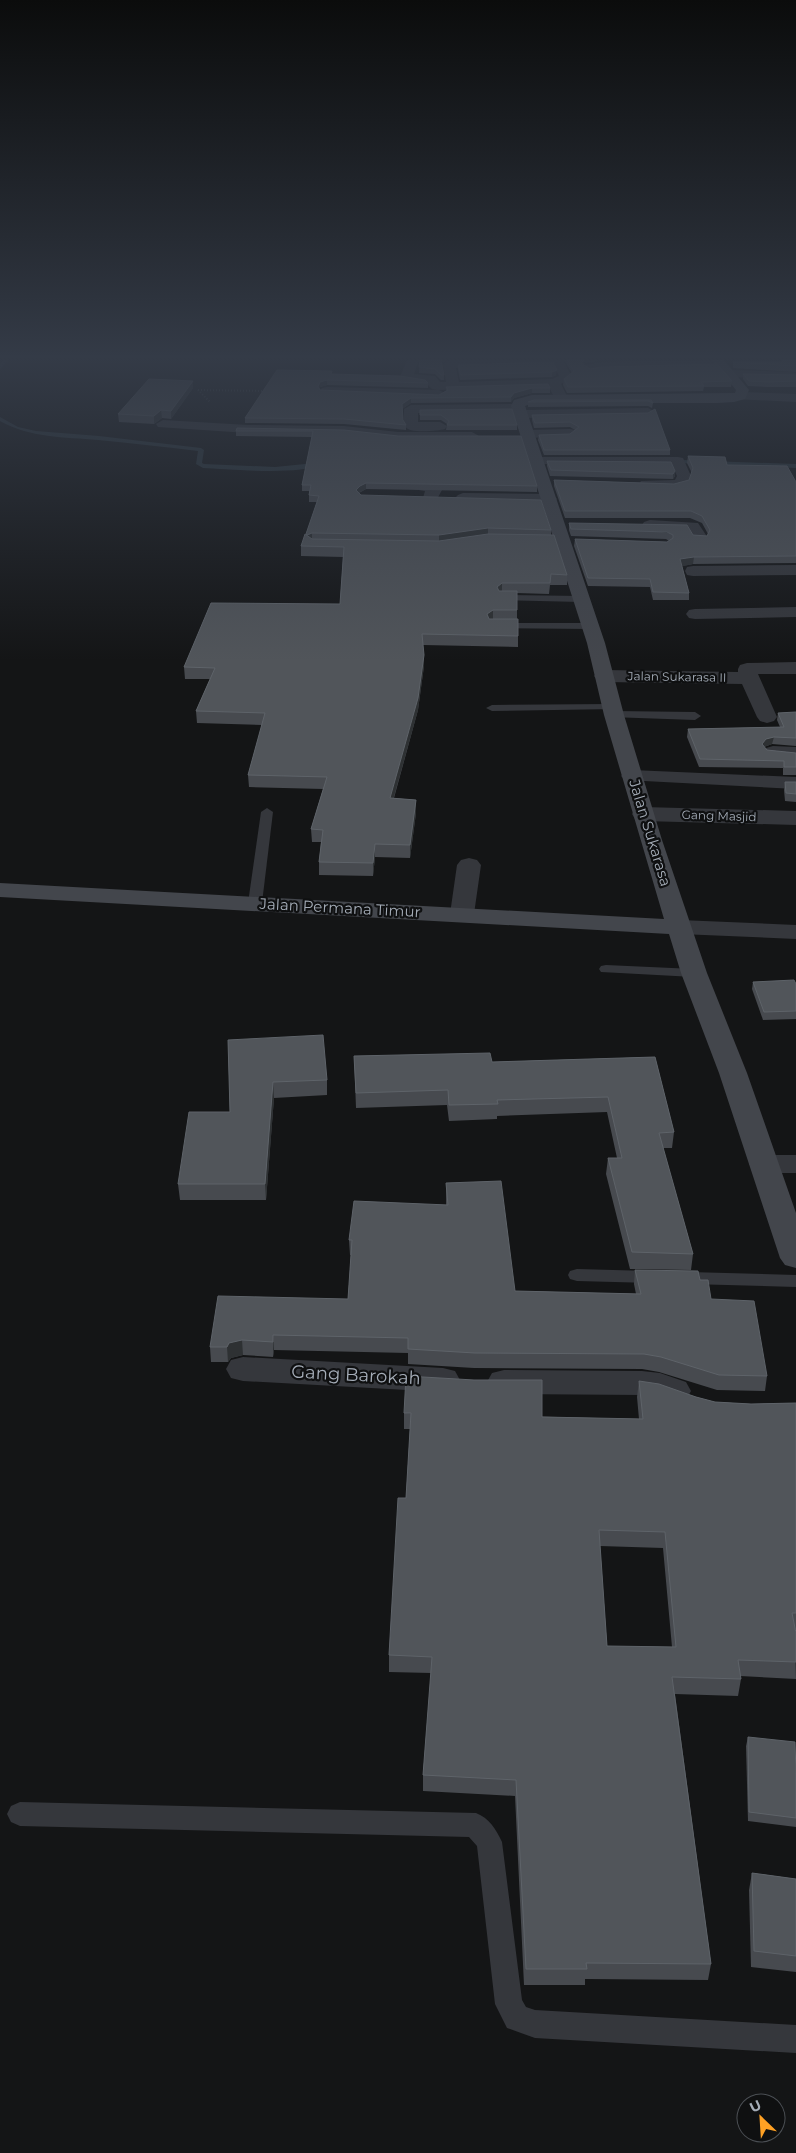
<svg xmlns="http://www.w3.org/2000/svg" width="796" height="2153" viewBox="0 0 796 2153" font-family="Montserrat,sans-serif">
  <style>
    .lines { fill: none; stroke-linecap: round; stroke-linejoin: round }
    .stream { fill: #2a353b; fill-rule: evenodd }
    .path { stroke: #3b3e43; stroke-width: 2; stroke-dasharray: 1 2; stroke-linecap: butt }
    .lane { fill: #35373c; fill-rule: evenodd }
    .street { fill: #35373c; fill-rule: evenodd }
    .secondary { fill: #43464c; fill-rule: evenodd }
    .wall { fill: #474a4f; fill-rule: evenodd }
    .shaded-wall { fill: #2e3133 }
    .building { fill: #51555a; stroke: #5e6369; fill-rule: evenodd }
    .labels { text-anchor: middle; stroke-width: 4.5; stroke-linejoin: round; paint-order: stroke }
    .far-street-label { font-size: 12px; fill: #a5adb8; stroke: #0f1011 }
    .street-label { font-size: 15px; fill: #a5adb8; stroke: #0f1011 }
    .near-street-label { font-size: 18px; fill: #a5adb8; stroke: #0f1011 }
  </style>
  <rect width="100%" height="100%" fill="#141516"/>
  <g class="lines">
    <!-- stream -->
    <g class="stream">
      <polygon points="4,360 9,360 0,369 0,364"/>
      <path d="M0,417L18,427L36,431L99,436L201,448L204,450L202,463L204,464L275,467L315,463L318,459L321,461V464C300,476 229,469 203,468L196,464L198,451C165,447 131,443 98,440C64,437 30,438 0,421Z"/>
      <polygon points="682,460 796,464 796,468 680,463 679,462"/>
    </g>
    <!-- path -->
    <g class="path">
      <polyline points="198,390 265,391"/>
      <polyline points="198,390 210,402"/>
    </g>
    <!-- lane -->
    <g class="lane">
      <polygon points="503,595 581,596 586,599 581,602 499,600 498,598"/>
      <polygon points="496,623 590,623 595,626 590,629 492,628 491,626 492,624"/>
      <polygon points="612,704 616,705 618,707 616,709 492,711 486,708 492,705"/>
      <polygon points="614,711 695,712 701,716 695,720 610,717 608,715"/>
      <polygon points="267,808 273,812 262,903 255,907 248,903 261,812"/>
      <polygon points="606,965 694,969 699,970 701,973 699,976 694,977 601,972 599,969 601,966"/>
      <polygon points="577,1269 796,1275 796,1287 577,1281 570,1279 568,1275 570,1271"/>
      <path d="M20,1802L476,1813C489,1818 496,1829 502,1842L522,2000L526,2007L535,2010L796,2025V2053L535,2038L507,2028L495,2004L477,1846L469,1837L20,1826L11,1822L7,1814L11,1806Z"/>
    </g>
    <!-- street -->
    <g class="street">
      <path d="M407,360H419L414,374L435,376L440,382H446L443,364L449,360H563L572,377L561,384L568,398L561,402L556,401L549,387L437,390L432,389L426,383L402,380L400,377ZM554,365L559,376L552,379L459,382L456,368Z"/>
      <polygon points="717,360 721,361 723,364 721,367 601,370 589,372 583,368 585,365 601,362"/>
      <polygon points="730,370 792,372 796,373 796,379 726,377 724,374"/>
      <polygon points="327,387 439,390 446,394 439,398 322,394 320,391 322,388"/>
      <polygon points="740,392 796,394 796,402 735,399 733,396"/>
      <path d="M519,404L524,405L526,408L524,410L648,408L655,412L648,416L521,418L516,417L514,414L516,412L418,413V422H440L447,426L445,429C437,431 408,434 405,426C403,422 404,414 404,409L411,405Z"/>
      <polygon points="163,420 248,425 344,426 398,432 472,432 479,436 472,440 398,440 344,434 248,433 158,427 156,424"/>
      <polygon points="570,429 575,430 577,433 575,436 527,438 520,434 527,430"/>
      <path d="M536,457H678L683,458L691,476L687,486C672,490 656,491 641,487L639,484L641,481L675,480L677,476L672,465L531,464L529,461L531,458Z"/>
      <path d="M398,479C411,479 433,478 442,490L436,501H426L423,498L425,491L393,486L391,483L393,480Z"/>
      <polygon points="463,493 549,494 554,496 557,499 554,502 549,504 458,501 455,498 458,495"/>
      <polygon points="650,520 698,523 708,538 706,541 694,541 687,531 644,528 642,525 644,522"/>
      <polygon points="796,565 796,575 693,576 687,575 685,571 687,567 693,566"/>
      <polygon points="796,607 796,617 695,619 689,618 686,614 689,610 695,609"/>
      <polygon points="796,662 796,674 758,674 777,717 774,721 767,723 760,721 757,717 742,684 604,682 597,680 594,676 597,672 604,670 738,672 738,669 740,665 747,663"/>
      <polygon points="773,746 796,747 796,759 766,756 763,752 766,748"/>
      <polygon points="632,770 796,777 796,789 625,780 621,776 625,772"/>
      <polygon points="643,807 796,811 796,825 643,821 635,819 632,814 635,809"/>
      <polygon points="469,858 477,860 481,865 474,914 471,919 462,921 453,919 450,914 457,865 461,860"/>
      <polygon points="680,920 796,925 796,939 680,934 671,932 668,927 671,922"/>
      <polygon points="764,1155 796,1155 796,1173 764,1173 754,1171 749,1164 754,1157"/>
      <polygon points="243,1357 443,1368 455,1371 460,1380 455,1389 443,1392 243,1381 231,1378 226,1369 231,1360"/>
      <polygon points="504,1370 642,1371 660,1373 686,1382 691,1391 686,1400 674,1403 655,1397 642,1395 504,1394 492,1391 487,1382 492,1373"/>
    </g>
    <!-- secondary -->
    <polygon class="secondary" points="712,360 724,360 749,390 745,399 734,402 717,403 533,403 525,406 605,643 624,715 662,840 707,973 747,1073 796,1213 796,1268 785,1265 780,1258 719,1073 681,973 669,934 0,897 0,883 664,919 604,715 587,643 511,406 514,400 532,395 735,393 736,390"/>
  </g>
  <!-- wall -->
  <g class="wall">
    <polygon points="420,360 447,360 442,364 444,375 444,380 441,380 435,374 419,373"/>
    <polygon points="564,360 636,360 601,360 585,363 584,365 590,369 732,381 731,387 704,387 703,391 567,393 563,385 564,379 572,373"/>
    <polygon points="782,360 796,360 796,372 733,368 733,362 783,362"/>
    <polygon points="553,362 556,375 552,377 460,380 458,370 458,365"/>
    <polygon points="333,374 428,383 428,388 327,385 320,387 320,390 439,395 446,391 446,387 550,388 550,393 532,393 514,398 511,402 411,403 402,409 403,420 406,425 406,430 344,424 245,423 245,418"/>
    <polygon points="743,374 796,375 796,387 768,387 748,386 743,379"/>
    <polygon points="193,381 193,388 171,419 162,418 154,424 119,422 118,414"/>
    <polygon points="651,400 653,403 652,408 648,406 528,407 528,402"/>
    <polygon points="420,410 517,425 517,430 446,430 447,424 441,420 420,420"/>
    <polygon points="648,413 670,450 670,455 544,455 538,440 539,435 570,434 575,430 570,427 534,428 532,420 532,415"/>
    <polygon points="344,430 537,486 537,492 366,489 359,493 361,495 551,530 551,535 567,575 567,585 550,585 549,594 517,593 517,619 518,636 518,647 423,645 424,666 418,710 394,798 416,800 416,813 410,858 375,857 373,876 319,875 319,862 321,842 312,842 311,829 323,789 249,787 248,775 262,725 197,723 196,711 210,679 185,679 184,667 340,604 343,557 301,556 301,546 306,534 317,502 309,502 309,491 302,491 302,485 312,437 236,436 236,431"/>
    <polygon points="688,456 796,482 796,563 693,564 682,566 689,593 689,600 653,600 650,587 588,586 574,546 575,539 667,542 669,541 666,539 571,536 569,530 569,523 693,535 707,536 708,534 702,523 690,518 565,518 554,486 554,480 674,484 689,480 692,473 687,463"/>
    <polygon points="547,461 671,462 675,476 673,479 550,476 547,466"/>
    <polygon points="796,712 796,746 772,744 764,747 767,750 796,753 796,775 783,775 783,768 699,767 687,737 688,729 780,727 777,720 778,713"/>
    <polygon points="785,782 796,782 796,802 785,801 784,790"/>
    <polygon points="753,982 796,984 796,1019 763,1020 752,989"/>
    <polygon points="228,1040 327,1080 327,1095 274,1098 266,1200 180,1200 178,1184 230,1112"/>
    <polygon points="354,1056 492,1062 655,1057 674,1132 672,1148 663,1148 693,1254 691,1270 630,1269 606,1174 608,1158 617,1158 607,1112 497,1116 497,1119 449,1121 447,1105 356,1108"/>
    <polygon points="446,1183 515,1291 636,1294 634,1284 635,1270 700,1280 711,1299 767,1376 765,1391 717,1390 659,1372 642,1369 474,1368 408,1364 408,1353 274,1350 273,1357 243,1355 231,1358 228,1362 211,1362 210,1347 348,1299 351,1255 350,1255 349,1240 446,1205"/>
    <path d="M639,1381L696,1397L715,1402L751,1404L796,1403V1630L795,1629L796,1679L740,1676L741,1679L738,1696L675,1694L711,1964L708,1980L585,1979V1985H524L515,1796L423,1791V1775L431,1673L389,1672V1655L406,1498L410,1429H404V1413L639,1419L637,1397ZM600,1546L663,1548L672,1647L607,1646Z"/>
    <polygon points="748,1737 796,1774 796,1827 748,1821 746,1746"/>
    <polygon points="752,1873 796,1879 796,1972 751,1967 749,1890"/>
  </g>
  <!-- shaded-wall -->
  <g class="shaded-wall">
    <polygon points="441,360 447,360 441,364"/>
    <polygon points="584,360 601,360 585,363 581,368 581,363"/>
    <polygon points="557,370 556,375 552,377 552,372"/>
    <polygon points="327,380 327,385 320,387 318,392 318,387 320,382"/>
    <polygon points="193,381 193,388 171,419 171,411"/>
    <polygon points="532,388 532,393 514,398 511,402 511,397 514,393"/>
    <polygon points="411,398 411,403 402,409 402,404"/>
    <polygon points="161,410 162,418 154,424 154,416"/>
    <polygon points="675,471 675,476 673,479 673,474"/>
    <polygon points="366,483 366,489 360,492 356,496 356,490 360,486"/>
    <polygon points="488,528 488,534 439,541 439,535"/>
    <polygon points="312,533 312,539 305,537"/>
    <polygon points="694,557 693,564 679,567 680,559"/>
    <polygon points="502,583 502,593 496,597 497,587"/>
    <polygon points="493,610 493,621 486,625 487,614"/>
    <polygon points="424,655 424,666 418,710 390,811 390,798"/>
    <polygon points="774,737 772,744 764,747 762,744 766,739"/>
    <polygon points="416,800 416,813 410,858 410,845"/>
    <polygon points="375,844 375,857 373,876 373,863"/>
    <polygon points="273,1082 274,1098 266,1200 265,1184"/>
    <polygon points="273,1335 274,1350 273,1357"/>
    <polygon points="242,1340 243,1355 231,1358 228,1362 227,1347 229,1343"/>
  </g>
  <!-- building -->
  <g class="building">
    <polygon points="420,360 441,360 444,375 441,375 435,369 419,367"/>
    <polygon points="567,360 584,360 581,363 590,369 602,367 717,364 732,381 701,382 704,386 568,387 564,379 574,371"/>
    <polygon points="783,360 796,360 796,366 733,362 783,362"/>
    <polygon points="553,362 557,370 552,372 461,375 458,365"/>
    <polygon points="277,370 332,371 331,374 400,376 425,380 428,383 327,380 320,382 318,387 320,390 439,395 448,390 446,387 548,384 550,388 532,388 514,393 511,397 411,398 402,404 403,420 406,425 344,419 245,418"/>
    <polygon points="743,374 796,375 796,381 769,382 749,381"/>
    <polygon points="149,379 193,381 171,411 161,410 154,416 118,414"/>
    <polygon points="534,400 651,400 653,403 648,401 528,402"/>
    <polygon points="512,409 517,425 447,425 449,421 441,415 420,415 420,410"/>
    <polygon points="655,409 670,450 544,450 539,435 570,434 579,427 570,422 535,423 532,415 648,413"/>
    <polygon points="237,428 344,430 398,436 521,436 537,486 366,483 360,486 356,490 361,495 541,500 551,530 488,528 439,535 312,533 307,535 306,534 319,496 309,495 311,485 302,485 313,431 236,431"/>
    <polygon points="688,456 725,457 727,465 787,466 796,482 796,556 694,557 680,559 689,593 653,592 650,579 588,578 575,539 667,542 673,538 673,535 667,532 571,529 569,523 687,525 693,535 707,536 710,530 702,516 691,511 565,511 554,480 674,484 689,480 693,468"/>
    <polygon points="547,461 671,462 675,471 673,474 551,470"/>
    <polygon points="305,534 312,539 439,541 488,534 554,535 567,575 551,574 550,583 502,583 497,587 499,591 517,591 517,610 493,610 487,614 489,619 518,619 518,636 422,634 424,655 418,698 390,798 416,800 410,845 375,844 373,863 319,862 323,830 311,829 327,777 248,775 265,713 196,711 215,668 184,667 211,603 340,604 344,547 301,546"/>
    <polygon points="796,712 796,738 774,737 766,739 762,744 767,750 796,753 796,767 784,767 784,761 700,759 688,729 784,727 778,713"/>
    <polygon points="785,782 796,782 796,794 786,793"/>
    <polygon points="794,980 796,984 796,1011 764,1012 753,982"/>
    <polygon points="323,1035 327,1080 273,1082 265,1184 178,1184 189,1112 230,1112 228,1040"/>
    <polygon points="490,1053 492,1062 655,1057 674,1132 659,1133 693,1254 632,1252 608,1158 622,1158 608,1097 497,1100 498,1104 449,1105 448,1090 356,1093 354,1056"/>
    <polygon points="501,1181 515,1291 641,1294 635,1270 698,1271 700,1280 708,1280 711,1299 754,1301 767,1376 719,1375 661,1357 644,1354 475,1353 408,1349 408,1338 273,1335 273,1342 242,1340 229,1343 227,1347 210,1347 218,1296 348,1299 352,1240 349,1240 354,1201 448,1205 446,1183"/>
    <path d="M406,1376L474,1380H542V1417L643,1419L639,1381L659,1384L696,1397L715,1402L751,1404L796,1403V1613H792L796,1633V1662L738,1660L741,1679L672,1677L711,1964L586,1963L587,1969H526L516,1780L423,1775L432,1657L389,1655L398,1498H406L411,1413H404ZM599,1530L665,1532L676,1647L607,1646Z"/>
    <polygon points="748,1737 795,1742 796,1774 796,1818 749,1812"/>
    <polygon points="752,1873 796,1879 796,1956 754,1951"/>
  </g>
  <!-- sky -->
  <linearGradient id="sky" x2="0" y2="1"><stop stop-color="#0b0c0c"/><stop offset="0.54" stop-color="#343b47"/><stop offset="1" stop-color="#343b47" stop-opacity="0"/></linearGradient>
  <rect width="796" height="661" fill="url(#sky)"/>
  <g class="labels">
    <!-- far-street labels -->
    <g class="far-street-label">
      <text transform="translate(677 677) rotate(1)" y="4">Jalan Sukarasa II</text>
      <text transform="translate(719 816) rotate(2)" y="4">Gang Masjid</text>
    </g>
    <!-- street labels -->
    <g class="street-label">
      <text transform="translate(650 833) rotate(73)" y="5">Jalan Sukarasa</text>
      <text transform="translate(340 908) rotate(3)" y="5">Jalan Permana Timur</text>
    </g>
    <!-- near-street labels -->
    <g class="near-street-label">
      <text transform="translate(356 1375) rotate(3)" y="6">Gang Barokah</text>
    </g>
  </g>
  <!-- north arrow -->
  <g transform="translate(761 2118) rotate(335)"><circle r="24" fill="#0f1011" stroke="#4b4f54"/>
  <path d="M0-4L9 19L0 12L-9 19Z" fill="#ffa124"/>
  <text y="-8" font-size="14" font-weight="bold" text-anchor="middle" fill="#a5adb8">U</text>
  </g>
</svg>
